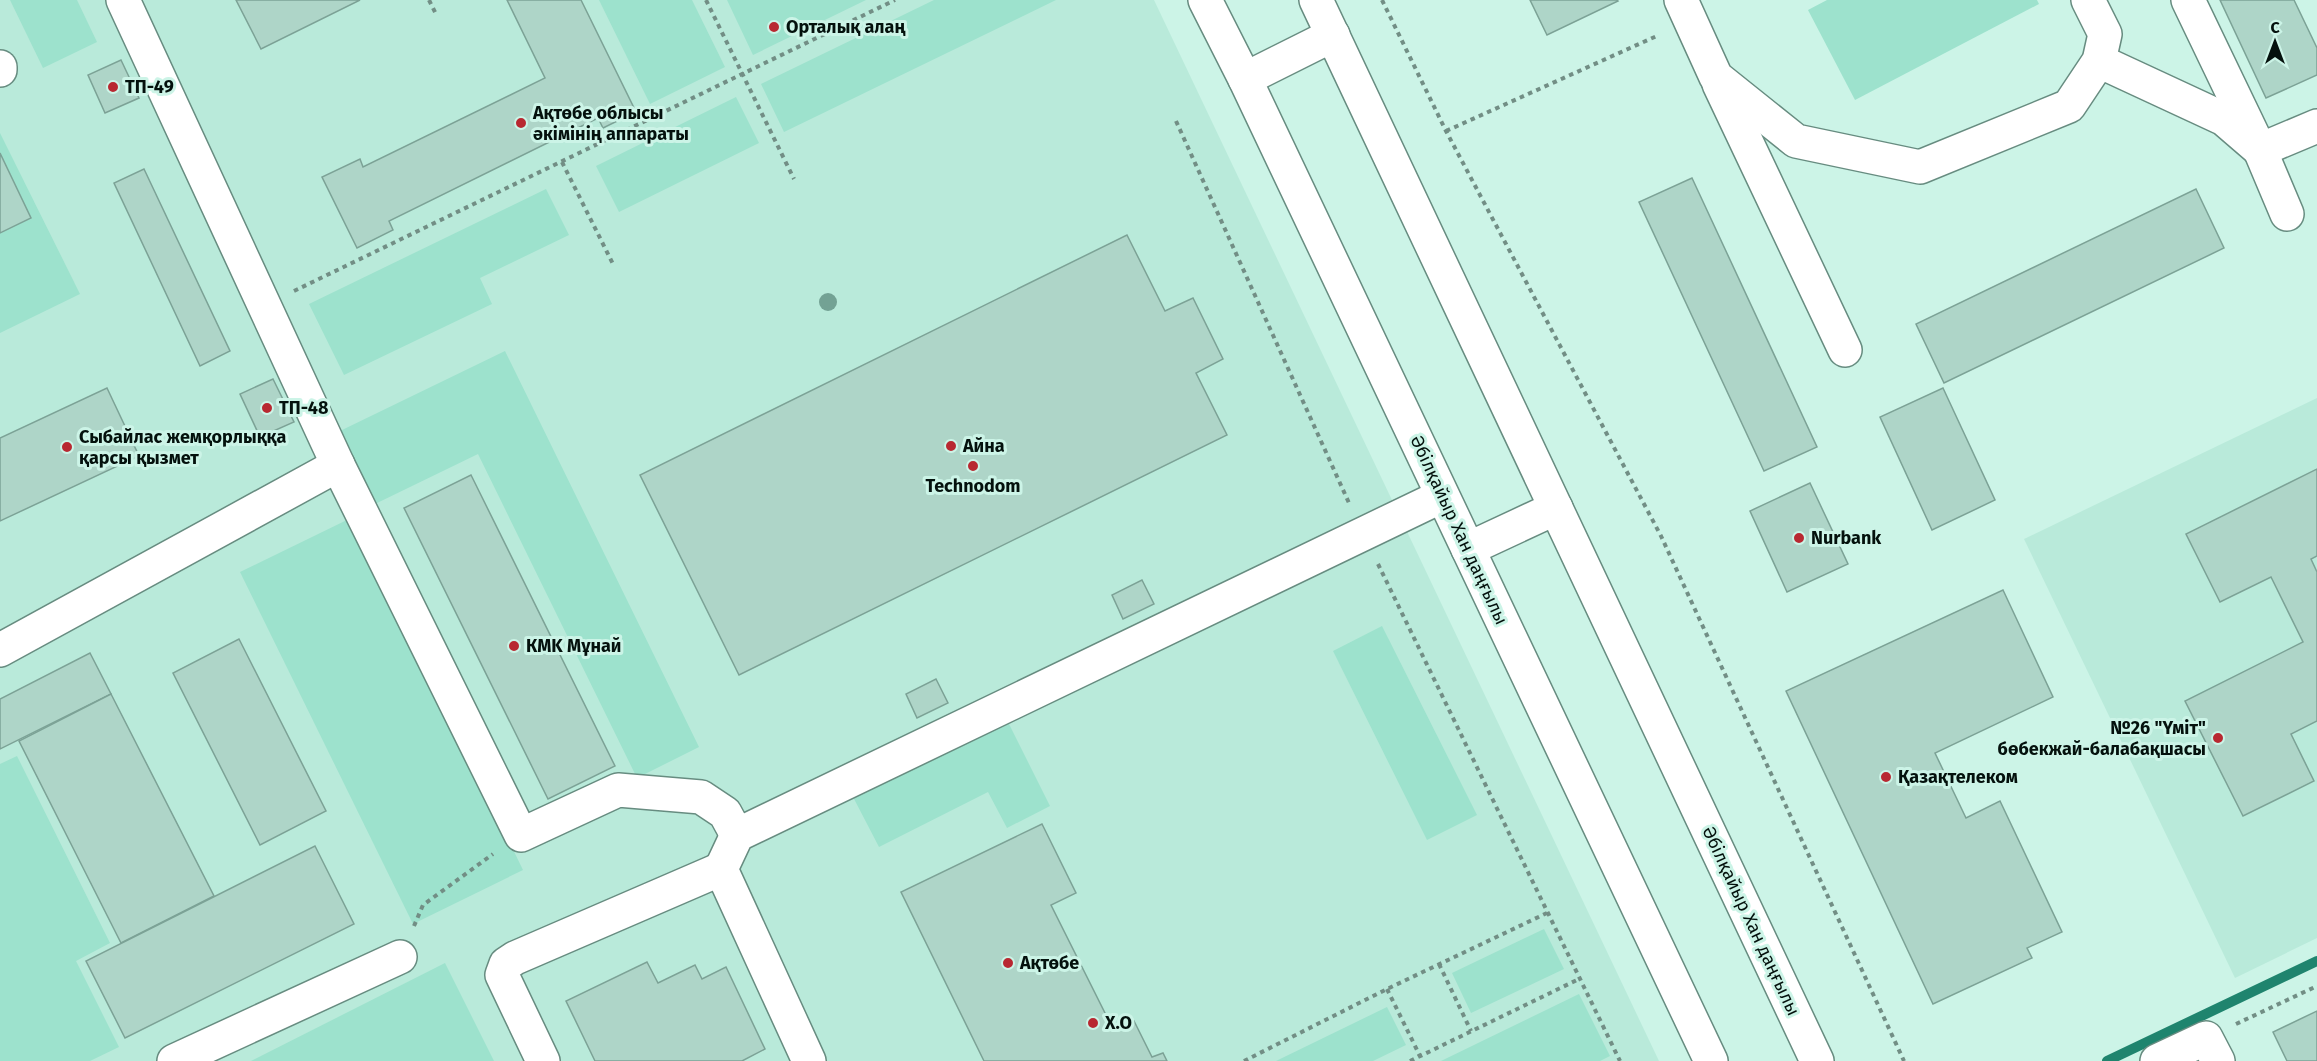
<svg xmlns="http://www.w3.org/2000/svg" width="2317" height="1061" viewBox="0 0 2317 1061" font-family="'Fira Sans',sans-serif">
  <style>
    .built { fill: #b9eada }
    .green { fill: #9de2cd }
    .lines { fill: none; stroke-linecap: round; stroke-linejoin: round }
    .stream { stroke: #1f846e; stroke-width: 10 }
    .building { fill: #aed5c8; stroke: #7ca296; stroke-width: 1.5 }
    .minor-casing { stroke: #678c80; stroke-width: 36 }
    .major-casing { stroke: #678c80; stroke-width: 36 }
    .path { stroke: #728e85; stroke-width: 4; stroke-dasharray: 4.5 4.5; stroke-linecap: butt }
    .minor { stroke: #fff; stroke-width: 33 }
    .major { stroke: #fff; stroke-width: 33 }
    .tree { fill: #73a294 }
    .poi-dot { fill: #b82831; stroke: #ccf4e7; stroke-width: 2 }
    .labels { text-anchor: middle; stroke-width: 6; stroke-linejoin: round; paint-order: stroke }
    .poi-label { font-size: 18px; font-weight: bold; fill: #04110d; stroke: #ccf4e7; text-anchor: start }
    .street-label { font-size: 18px; fill: #04110d; stroke: #ccf4e7 }
  </style>
  <rect width="100%" height="100%" fill="#ccf4e7"/>
  <!-- built -->
  <g class="built">
    <polygon points="0,0 1154,0 1659,1061 0,1061"/>
    <polygon points="2317,398 2317,938 2235,978 2024,539"/>
  </g>
  <!-- green -->
  <g class="green">
    <polygon points="10,0 77,0 97,42 43,68"/>
    <polygon points="599,0 692,0 725,67 650,104"/>
    <polygon points="727,0 866,0 753,55"/>
    <polygon points="934,0 1056,0 784,132 761,84"/>
    <polygon points="1827,0 2037,0 2039,4 1855,100 1808,10"/>
    <polygon points="736,97 759,143 619,212 596,166"/>
    <polygon points="0,133 80,294 0,333"/>
    <polygon points="546,189 569,235 480,278 492,304 344,375 309,304"/>
    <polygon points="505,351 699,747 637,778 478,454 375,504 340,431"/>
    <polygon points="351,518 523,870 413,924 240,572"/>
    <polygon points="1382,626 1477,815 1427,840 1333,651"/>
    <polygon points="1006,718 1050,806 1007,828 988,792 879,847 852,795"/>
    <polygon points="17,756 110,943 76,961 119,1047 90,1061 0,1061 0,764"/>
    <polygon points="1544,929 1564,969 1471,1013 1452,973"/>
    <polygon points="445,963 494,1061 251,1061"/>
    <polygon points="1579,994 1610,1056 1600,1061 1441,1061"/>
    <polygon points="1387,1007 1406,1045 1373,1061 1276,1061"/>
  </g>
  <g class="lines">
    <!-- stream -->
    <polyline class="stream" points="2107,1061 2317,961"/>
  </g>
  <!-- building -->
  <g class="building">
    <polygon points="236,0 360,0 261,49"/>
    <polygon points="507,0 581,0 636,112 603,128 598,118 389,221 393,230 357,248 322,177 360,159 363,167 545,78"/>
    <polygon points="1530,0 1617,0 1618,1 1547,35"/>
    <polygon points="2220,0 2294,0 2317,48 2317,75 2266,98"/>
    <polygon points="121,60 139,98 105,113 88,75"/>
    <polygon points="0,153 31,218 0,233"/>
    <polygon points="144,169 230,351 200,366 114,183"/>
    <polygon points="1692,178 1817,447 1764,471 1639,202"/>
    <polygon points="2196,189 2224,248 1944,383 1916,324"/>
    <polygon points="1127,235 1165,311 1193,298 1223,359 1196,373 1227,435 739,675 640,475"/>
    <polygon points="273,379 294,422 260,437 240,394"/>
    <polygon points="107,388 139,456 0,521 0,438"/>
    <polygon points="1943,388 1995,500 1932,530 1880,417"/>
    <polygon points="2317,469 2317,556 2311,559 2317,572 2317,721 2291,734 2314,781 2243,816 2185,701 2303,642 2271,577 2220,602 2186,534"/>
    <polygon points="471,475 615,766 548,799 404,508"/>
    <polygon points="1810,483 1848,564 1787,592 1750,511"/>
    <polygon points="1142,580 1154,604 1123,619 1112,595"/>
    <polygon points="2003,590 2053,697 1935,753 1966,818 2000,801 2062,932 2027,948 2032,958 1933,1004 1786,691"/>
    <polygon points="239,639 326,811 260,845 173,673"/>
    <polygon points="90,653 111,694 0,749 0,699"/>
    <polygon points="936,679 948,703 917,718 906,694"/>
    <polygon points="111,694 214,896 121,943 19,741"/>
    <polygon points="1042,824 1076,893 1051,905 1114,1031 1134,1021 1152,1057 1163,1053 1167,1061 984,1061 901,892"/>
    <polygon points="315,846 354,924 125,1038 86,961"/>
    <polygon points="647,962 658,983 695,965 702,979 726,967 765,1049 742,1061 595,1061 566,1001"/>
    <polygon points="2317,1011 2317,1061 2287,1061 2273,1032"/>
  </g>
  <g class="lines">
    <defs>
      <g id="minor">
        <polyline points="123,0 338,465 521,835 618,790 701,797 725,813 737,835"/>
        <polyline points="1681,0 1716,77 1796,141 1920,167 2069,106 2099,61 2105,34 2088,0"/>
        <polyline points="2188,0 2260,150 2287,214"/>
        <polyline points="2099,61 2224,119 2260,150 2317,126"/>
        <polyline points="0,67 0,70"/>
        <polyline points="1719,84 1845,350"/>
        <polyline points="0,650 338,465"/>
        <polyline points="174,1061 400,957"/>
        <polyline points="543,1061 502,975 506,964 515,958 721,869"/>
        <polyline points="809,1061 721,869 737,835 1442,496"/>
        <polyline points="2157,1061 2206,1038 2218,1061"/>
      </g>
      <g id="major">
        <polyline points="1205,0 1245,79 1711,1061"/>
        <polyline points="1316,0 1817,1061"/>
        <polyline points="1245,79 1333,35"/>
        <polyline points="1468,549 1556,508"/>
      </g>
    </defs>
    <!-- minor casing -->
    <use href="#minor" class="minor-casing"/>
    <!-- major casing -->
    <use href="#major" class="major-casing"/>
    <!-- path -->
    <g class="path">
      <polyline points="429,0 436,14"/>
      <polyline points="706,0 794,179"/>
      <polyline points="1382,0 1446,131 1661,536 1904,1061"/>
      <polyline points="1176,121 1349,503"/>
      <polyline points="1446,131 1659,35"/>
      <polyline points="562,162 614,266"/>
      <polyline points="294,291 895,0"/>
      <polyline points="1378,564 1620,1061"/>
      <polyline points="414,926 423,905 493,854"/>
      <polyline points="1439,964 1471,1031"/>
      <polyline points="1387,989 1420,1056"/>
      <polyline points="2236,1024 2317,986"/>
      <polyline points="1244,1061 1387,989 1547,913"/>
      <polyline points="1410,1061 1579,979"/>
    </g>
    <!-- minor -->
    <use href="#minor" class="minor"/>
    <!-- major -->
    <use href="#major" class="major"/>
  </g>
  <!-- trees -->
  <circle class="tree" cx="828" cy="302" r="9"/>
  <!-- markers -->
  <g class="poi-dot">
    <circle cx="774" cy="27" r="6"/>
    <circle cx="113" cy="87" r="6"/>
    <circle cx="521" cy="123" r="6"/>
    <circle cx="267" cy="408" r="6"/>
    <circle cx="951" cy="446" r="6"/>
    <circle cx="67" cy="447" r="6"/>
    <circle cx="973" cy="466" r="6"/>
    <circle cx="1799" cy="538" r="6"/>
    <circle cx="514" cy="646" r="6"/>
    <circle cx="2218" cy="738" r="6"/>
    <circle cx="1886" cy="777" r="6"/>
    <circle cx="1008" cy="963" r="6"/>
    <circle cx="1093" cy="1023" r="6"/>
  </g>
  <g class="labels">
    <!-- poi labels -->
    <g class="poi-label">
      <text x="786" y="33">Орталық алаң</text>
      <text x="125" y="93">ТП-49</text>
      <text x="533" y="119">Ақтөбе облысы<tspan x="533" dy="21">әкімінің аппараты</tspan></text>
      <text x="279" y="414">ТП-48</text>
      <text x="79" y="443">Сыбайлас жемқорлыққа<tspan x="79" dy="21">қарсы қызмет</tspan></text>
      <text x="963" y="452">Айна</text>
      <text x="973" y="492" text-anchor="middle">Technodom</text>
      <text x="1811" y="544">Nurbank</text>
      <text x="526" y="652">КMK Мұнай</text>
      <text x="2206" y="734" text-anchor="end">№26 "Үміт"<tspan x="2206" dy="21">бөбекжай-балабақшасы</tspan></text>
      <text x="1898" y="783">Қазақтелеком</text>
      <text x="1020" y="969">Ақтөбе</text>
      <text x="1105" y="1029">X.O</text>
    </g>
    <!-- street labels -->
    <g class="street-label">
      <text transform="translate(1459 530) rotate(65)" y="6">Әбілқайыр Хан даңғылы</text>
      <text transform="translate(1751 921) rotate(65)" y="6">Әбілқайыр Хан даңғылы</text>
    </g>
  </g>
  <!-- north arrow -->
  <g transform="translate(2275 42)" stroke="#ccf4e7" stroke-width="4.5" paint-order="stroke">
  <path d="M0-4.5L10 22L0 15L-10 22Z" fill="#04110d"/>
  <text y="-9" font-size="16" font-weight="bold" text-anchor="middle" fill="#04110d">С</text>
  </g>
</svg>
